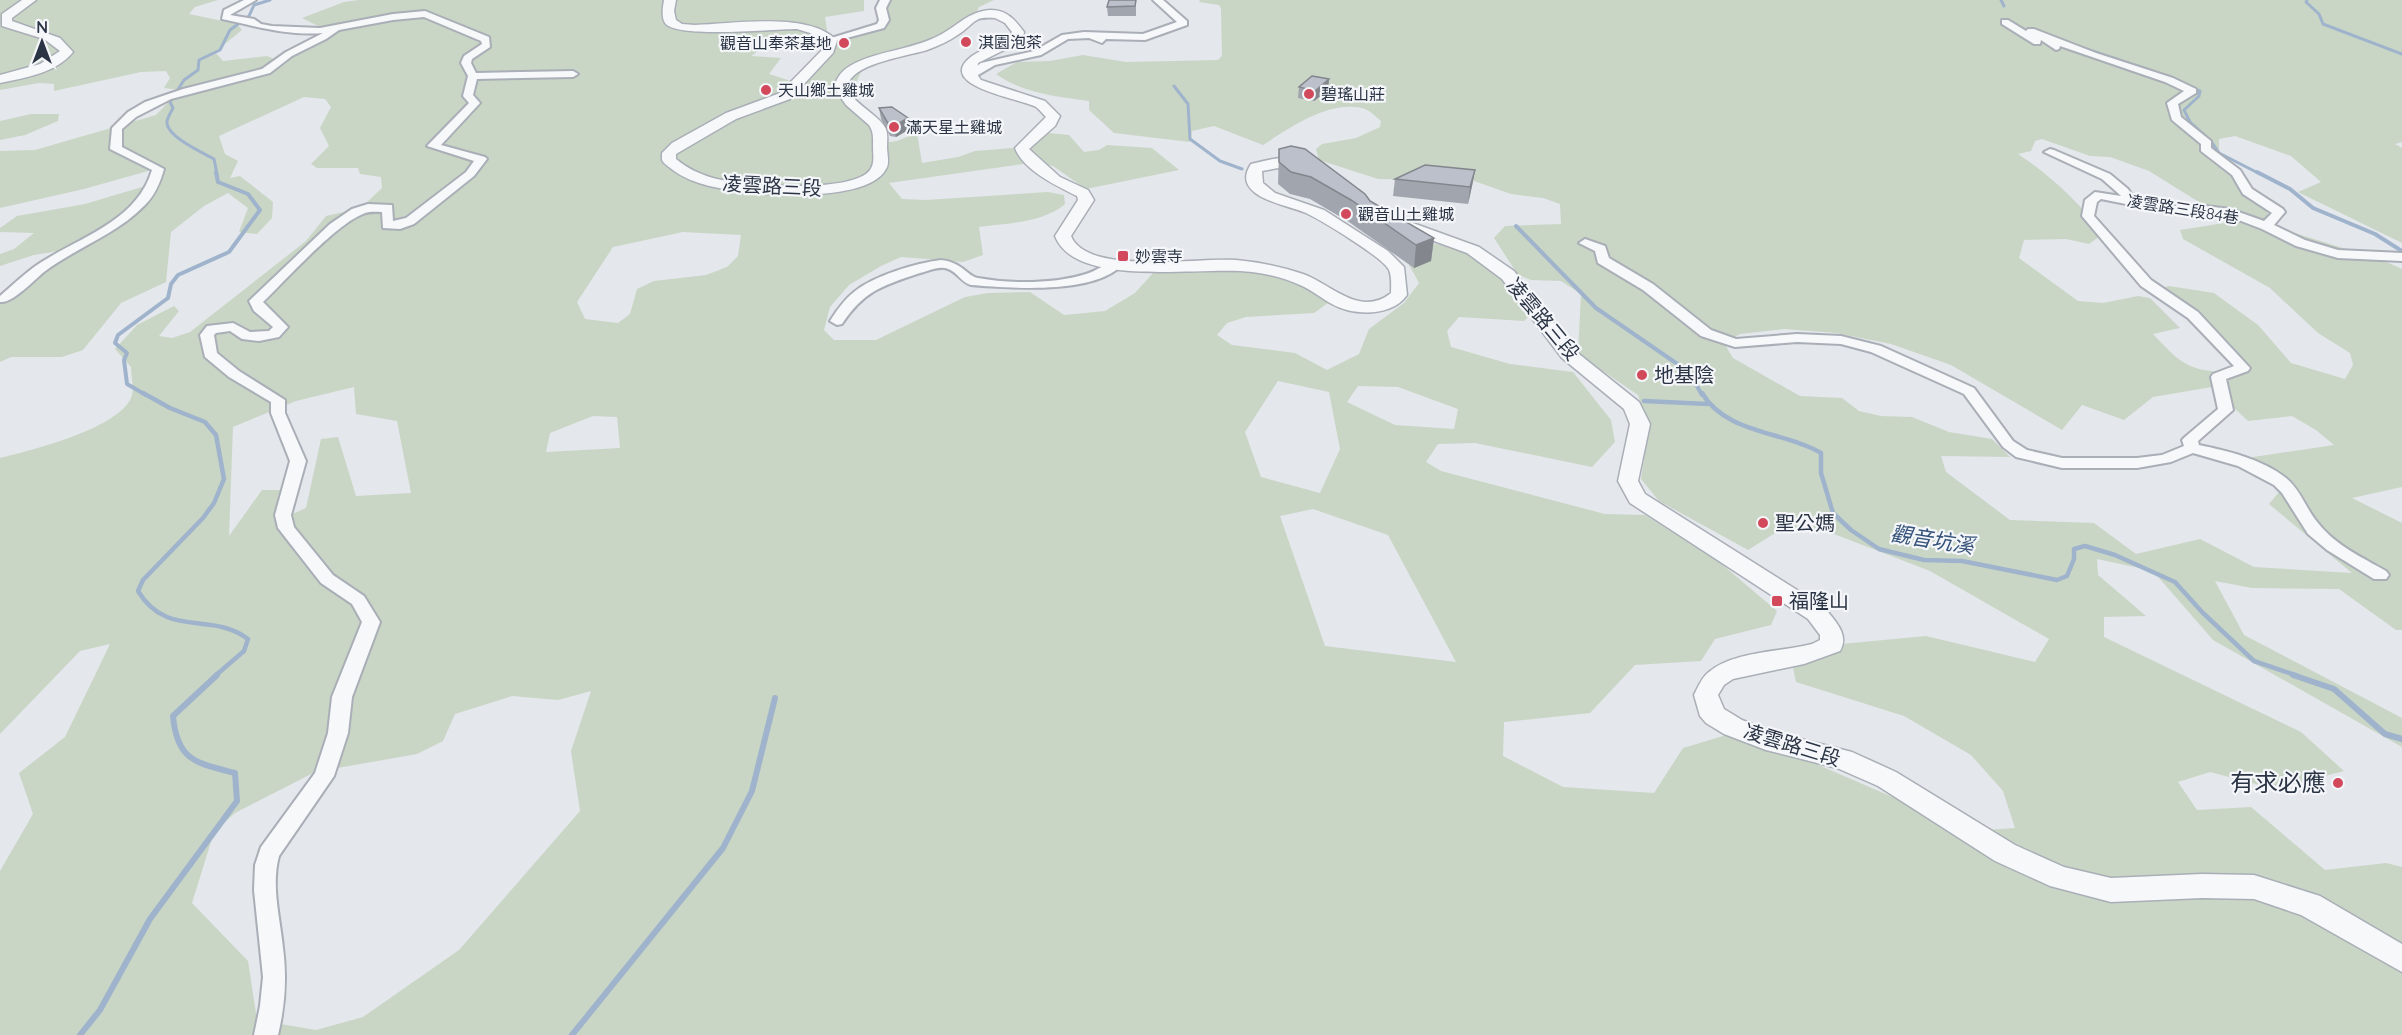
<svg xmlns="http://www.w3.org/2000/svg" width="2402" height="1035" viewBox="0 0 2402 1035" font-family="Quicksand,'Noto Sans TC',sans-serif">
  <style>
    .green { fill: #c9d6c5; fill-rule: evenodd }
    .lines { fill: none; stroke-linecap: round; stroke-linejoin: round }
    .stream-far3 { stroke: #9fb4cc; stroke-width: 3 }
    .stream-far2 { stroke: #9fb4cc; stroke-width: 4 }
    .stream-far1 { stroke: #9fb4cc; stroke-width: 4.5 }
    .stream { stroke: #9fb4cc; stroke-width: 6 }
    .minor-casing { stroke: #a9aeb7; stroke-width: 4 }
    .tertiary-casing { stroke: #a9aeb7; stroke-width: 3 }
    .minor { fill: #f7f8fa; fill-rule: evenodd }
    .tertiary { fill: #f7f8fa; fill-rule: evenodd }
    .wall { fill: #a1a5ae }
    .shaded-wall { fill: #83868d }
    .building { fill: #bbc0ca; stroke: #83868d; stroke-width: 1.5 }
    .poi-dot { fill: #d1495b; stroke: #f4f6f9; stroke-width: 2 }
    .labels { text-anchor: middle; stroke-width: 4.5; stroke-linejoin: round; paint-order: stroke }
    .far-poi-label { font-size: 16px; fill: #2b3445; stroke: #f4f6f9; text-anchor: start }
    .far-street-label { font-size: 16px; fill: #2b3445; stroke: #f4f6f9 }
    .street-label { font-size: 20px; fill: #2b3445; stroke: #f4f6f9 }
    .poi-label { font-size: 20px; fill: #2b3445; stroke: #f4f6f9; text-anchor: start }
    .water-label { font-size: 21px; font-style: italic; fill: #34527a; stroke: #f4f6f9 }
    .near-poi-label { font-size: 24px; fill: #2b3445; stroke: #f4f6f9; text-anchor: end }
  </style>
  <rect width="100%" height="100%" fill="#e4e7ec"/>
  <!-- green -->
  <g class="green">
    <path d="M0,0H218L195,7L189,14L237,24L242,30L215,52L223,61L267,56L279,61L330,32L302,18L344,2L359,0H864V11L825,17L828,37L775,40L751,56L781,58L769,74L797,83L829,45L880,27L889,0H994L979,7L971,24L867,66L862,70L850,95L883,143L897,141L917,133L922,163L958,157L975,151L1024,147L1048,133L1069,135L1084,152L1099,150L1107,145L1152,148L1179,170L1086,189L1053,166L1031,163L889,183L902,199L926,200L1048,192L1064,195L1065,204C1043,223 1007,223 979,227L983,255L963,262L901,257L881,266L849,285L830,307L824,330L834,340H876L965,297L988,293L1030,292L1064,315L1105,311L1135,293L1153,273L1231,267L1289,277L1320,292L1328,303L1314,313L1246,317L1227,323L1217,335L1232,345L1295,353L1327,370L1359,354L1369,329L1404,303L1419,283L1407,261L1354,226L1482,254L1531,314L1524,321L1459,317L1447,331L1451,347L1510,364L1573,372L1611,420L1615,442L1592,467L1475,443L1438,444L1426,462L1441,471L1605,514L1645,515L1718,561L1777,611L1771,625L1715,639L1701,661L1635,665L1590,713L1504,722L1503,756L1563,787L1654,793L1683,748L1740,731L1971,831L2015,828L2003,791L1971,755L1904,716L1796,682L1789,649L1926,636L2035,662L2049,639L1930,571L1821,529L1783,528L1748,550L1659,501L1641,479L1649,427L1638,395L1578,354L1581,294L1561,281L1531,280L1518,275L1494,238L1505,226L1561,224L1560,204L1543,198L1511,194L1474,181L1378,179L1319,160L1316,149L1322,144L1356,138L1380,127L1381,121C1375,116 1370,110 1362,108C1328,101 1291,127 1263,145L1214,126L1192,131L1190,142L1114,133L1089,110V101C1056,96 1024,94 996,74L1017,62L1050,61L1083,55L1126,62L1218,60L1222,56L1221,9L1219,5L1199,2L1200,0H2402V142L2395,144L2402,148V243L2298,192L2321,182L2291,156L2235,136L2219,139V151L2243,174L2276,227L2384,261L2402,269V487L2352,498L2402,523V630H2396L2339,589L2252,588L2215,581L2244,635L2402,718V747L2213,640L2153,571L2097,559L2098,575L2146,616L2104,617V637L2301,732L2344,771L2275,789L2210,772L2178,782L2197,810L2251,807L2325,870L2386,863L2402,867V1035H0V871L33,814L19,773L65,737L110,644L80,651L0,734V458C30,451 124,427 132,395C134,387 131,375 131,367L115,349L137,325L174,306L179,311L159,336L172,338L190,332L306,241L326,216L361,208L382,188L381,177L360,174L358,168H317L311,164L329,146L320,128L331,107L325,99L304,97L219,136L225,154L238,161L230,178L240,176L273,202L272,218L257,234L239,232L248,208L228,193L204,206L171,232L166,282L121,303L83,350L62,357H11L0,362V299L70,249L34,255L0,266V254L14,249L34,233L0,232V228L17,216L85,204L162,181L155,169L84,189L0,208V151L35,150L156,115L180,90L164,88L170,78L166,71L141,72L54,91V84L39,83L0,90ZM2042,139L2090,156L2110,157L2149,171L2231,222L2180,230L2183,239L2270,288L2318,333L2350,353L2353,365L2345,379L2291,363L2258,325L2214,293L2169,286L2161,288L2233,364L2222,372C2185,370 2178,360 2153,334L2180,328L2150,298L2138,296L2103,303L2078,301L2019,258L2024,240L2066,239L2089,244L2103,234C2079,202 2051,176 2018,154L2031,151L2035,141ZM683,232L741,235L738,256L727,267L706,275L654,281L637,289L630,314L618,323L585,319L577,302L613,247ZM1784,329L1836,333L1891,344L1951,365L2062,430L2082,405L2124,420L2153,397L2212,387L2248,421L2292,416L2316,430L2334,445L2247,458L2284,486L2269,504L2352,573L2254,567L2200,539L2136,554L2094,523L2010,520L1946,472L1941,456L2010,457L1992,439L1949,432L1912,417L1881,416L1859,411L1842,398L1800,396L1733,358L1724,343L1740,334ZM1278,381L1329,392L1340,449L1320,493L1261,477L1245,432ZM1358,386L1398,387L1458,409L1454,429L1395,425L1347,402ZM354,387L356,414L397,421L411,493L356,496L338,437L321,439L306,508L290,515L292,490H262L229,536L233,427L296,401ZM593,416L617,417L620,448L546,452L550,433ZM1313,509L1388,535L1456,662L1325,646L1280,516ZM591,691L571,751L580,811L459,950L363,1017L316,1030L257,1020L248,961L192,903L214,832L235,813L315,772L417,754L443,741L455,714L512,696L558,700Z"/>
    <polygon points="31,114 59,114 58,121 25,135 0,140 0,121"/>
  </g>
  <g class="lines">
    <!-- stream-far3 -->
    <g class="stream-far3">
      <polyline points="2001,0 2004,6"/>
      <polyline points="2307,0 2306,2 2319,14 2323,24 2402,54"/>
      <polyline points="2080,47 2149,70"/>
      <polyline points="2182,83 2200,91 2199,96 2184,110 2190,122 2211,141 2219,153 2260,174"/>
      <polyline points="1174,86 1188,104 1190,139 1220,161 1242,169"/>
      <path d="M217,174L214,159C203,153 165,136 167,121C168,117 171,112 173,108L170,102L184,80L198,70L199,60L220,50L230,30L249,16L254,5L270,0"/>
    </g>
    <!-- stream-far2 -->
    <g class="stream-far2">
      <polyline points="2257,172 2290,189 2313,208 2375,234 2402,251"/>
      <polyline points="1516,226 1596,308 1689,372 1702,395"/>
      <polyline points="146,395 127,384 124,360 127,353 115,343 118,335 168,298 171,284 178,275 229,252 260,210 248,194 218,182 216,172"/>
    </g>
    <!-- stream-far1 -->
    <g class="stream-far1">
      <path d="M143,393L170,408L205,422L216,435L224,479L214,503L203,518L143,580L138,591C167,639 211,611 248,639L244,651L215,676"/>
      <path d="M1702,393C1726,434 1784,431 1821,453V473L1833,513L1851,530L1879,549L1924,560L1962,561L2057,580L2067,576L2074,559V549L2085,546L2115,555L2175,582L2202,612L2254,661L2298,676"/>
      <polyline points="1644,401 1708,404"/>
    </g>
    <!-- stream -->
    <g class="stream">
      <polyline points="2293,675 2334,689 2385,734 2402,739"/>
      <path d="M80,1035L100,1010L150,919L237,801L235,773C196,763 177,761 173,716L217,675"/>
      <polyline points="572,1035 723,848 752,791 775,698"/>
    </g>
    <defs>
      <g id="minor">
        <path d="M244,0H256L230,15L254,19L261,24L272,26L320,28L393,14L425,11L489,37L490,47L472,59L471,63L476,73L573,71L578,74L573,77L477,79L473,95L480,103L441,145L485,157L487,159L474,176L414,224L400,229L383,228L382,212C375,212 369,211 363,214C335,225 287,279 263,302L288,327L279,337L259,341L242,339L230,331L216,333L214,335L217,353L239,371L285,400V413L306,461L291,515L294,527L333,575L364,596L380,622L352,697L348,733L334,776L279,856C271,886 280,917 283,948C287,978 285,1006 278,1035H254L260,1006L263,977L254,890L255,865L261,847L315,773L328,733L332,697L362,622L352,604L321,583L278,528L275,515L290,461L271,413V402L229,377L205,357L200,335L207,326L233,323L250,332L269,331L273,327L254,311L249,301L330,224L352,209L368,204L392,205L393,221L406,218L466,172L474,161L427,146L469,103L463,96L468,76L461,63L464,56L482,44L481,41L424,17L393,20L339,30L326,39L292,56L270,73L171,99L136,117L122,129V147L164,169C160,183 155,195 145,205C116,235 77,247 44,272C34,280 12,304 0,302V296C13,285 26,272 40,263C80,237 137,221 152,170L110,149L112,128L128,112L145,102L183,89L262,69L286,52L323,33C287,36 255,26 222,19L224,10Z"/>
        <polygon points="880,0 890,0 886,8 889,20 884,28 828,43 828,39 877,24 879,20 876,8"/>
        <polygon points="1153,0 1163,0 1187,21 1187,25 1145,40 1106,39 1102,43 1089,38 1068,39 1041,55 995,65 973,78 964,76 981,63 1034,51 1062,35 1084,32 1143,34 1177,22"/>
        <path d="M2002,20H2008L2026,31L2028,29H2034L2096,53L2173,78L2196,89V93L2178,104L2181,117L2211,141V148L2240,170L2252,189L2283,209L2285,212L2274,225L2305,240L2338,250L2402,253V261L2338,258L2296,246L2262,229L2228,216L2197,213L2176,214L2101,199L2097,202L2094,216L2151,280L2198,312L2250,368L2248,371L2226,379L2233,410L2198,441L2199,445C2228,451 2262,459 2286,478C2300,489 2306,509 2318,523C2335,545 2363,558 2386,571L2389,575L2386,579H2374L2327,550L2308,534L2282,493L2274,485L2238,466L2193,453L2171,462L2137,468H2062L2016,457L2003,447L1964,394L1871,352L1841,344L1797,342L1735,347L1701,336L1643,290L1598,263L1595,251L1579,243L1585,239L1605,246L1609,258L1653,284L1711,330L1736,339L1797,334L1841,336L1881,346L1974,388L2013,441L2027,450L2062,458H2137L2162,455L2184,446L2182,440L2185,437L2218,409L2211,377L2213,374L2234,366L2188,318L2141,286L2082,216L2085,200L2095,192L2121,196L2119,194L2102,179L2044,152L2050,149L2054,150L2110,174L2128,189L2134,198L2176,206L2197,205L2230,209L2264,221L2272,213L2243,194L2232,175L2201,151V144L2172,120L2167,103L2184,91L2165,82L2060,46L2059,49L2056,50L2041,40L2040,44H2034L2002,24Z"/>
        <path d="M941,260C962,262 967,276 978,278C1011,284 1054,284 1086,274C1096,271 1105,264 1116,261L1122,265C1093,295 1010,288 971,285C960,282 956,269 944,268C935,267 926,272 917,274C881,286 863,292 842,324L837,325L830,321C837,310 844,300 854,292C873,276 916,263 941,260Z"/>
      </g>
      <g id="tertiary">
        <path d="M22,0H36L12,18V21L60,38L73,52C56,73 25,78 0,83V75L40,64L60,51L44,39L2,26V14Z"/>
        <path d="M664,0H676L674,11L676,20L682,24L695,25C734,24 810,11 837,41L833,53L790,99L736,119L676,154V159C687,168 699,174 713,178C741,186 852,194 870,170C875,163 873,155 873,147C873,139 874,132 869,125L846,105L834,88C836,79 841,71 850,66C875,51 911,50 938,36C957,27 968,11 991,10C1007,10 1015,20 1024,32L1022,41L978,63L977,74L981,80L1045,101L1060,116L1055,126L1029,149L1060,177L1088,190L1094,200L1071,236C1087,276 1199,257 1236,260C1259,262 1282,267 1303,274C1331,284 1360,318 1391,293C1391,286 1392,277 1389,270C1384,258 1321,220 1306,213C1288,205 1229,197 1251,164C1267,160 1300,151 1312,164L1310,167L1290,166L1262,171L1263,183L1275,193L1324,210L1388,251L1404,267L1407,295C1392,317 1353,316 1332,304C1321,298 1312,290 1300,285C1285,278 1269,274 1252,272C1203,265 1076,290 1055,236L1078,200L1077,196C1057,186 1023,170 1015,148L1046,117C1043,114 1039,109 1036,107C1023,99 932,86 972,56C983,48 998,45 1010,39L1012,32L1005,23L995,18C989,18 981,17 977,20C971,23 966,30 959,34C949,41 938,46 927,50C908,56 857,63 849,82C841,98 880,114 886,129C888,135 887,141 887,147C887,154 890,163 886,169C866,207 734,195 699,183C686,179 674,172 664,163L662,160V153L672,143L726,113L780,93L823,49L825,42L810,33L797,29C775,29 676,39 665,23C661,16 663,7 664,0Z"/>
        <path d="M1399,218L1479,247L1514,271L1574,350L1639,402L1650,424L1638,481L1645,494L1824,607C1834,620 1850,634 1840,651L1804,664L1733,679L1724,685L1718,695L1724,709L1742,720L1770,731L1852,752L1896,772L2015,845L2064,867L2111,878L2202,874L2254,875L2320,896L2402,944V972L2301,915L2254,899L2202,898L2111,902L2050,886L1995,861L1878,786L1837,768L1766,750L1724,734L1706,723L1700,716L1694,695C1698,687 1702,677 1709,672C1733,651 1782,652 1812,644L1820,640V635L1808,619L1630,503L1618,481L1630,424L1624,409L1562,358L1502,279L1467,253L1393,226L1391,223L1393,220Z"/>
      </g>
    </defs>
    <!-- minor casing -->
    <use href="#minor" class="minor-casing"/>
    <!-- tertiary casing -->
    <use href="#tertiary" class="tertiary-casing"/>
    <!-- minor -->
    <use href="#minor" class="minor"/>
    <!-- tertiary -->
    <use href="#tertiary" class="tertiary"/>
  </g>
  <!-- wall -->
  <g class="wall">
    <polygon points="1136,0 1136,16 1108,16 1107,7"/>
    <polygon points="1329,79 1328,90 1314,101 1298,98 1299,87"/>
    <polygon points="879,108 908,118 910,129 896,137 890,136 881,119"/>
    <polygon points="1279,149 1434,238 1431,261 1414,268 1349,222 1310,199 1290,194 1278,184"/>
    <polygon points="1475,170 1472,186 1468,204 1393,196 1395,179"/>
  </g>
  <!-- shaded-wall -->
  <g class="shaded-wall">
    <polygon points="1329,79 1328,90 1314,101 1315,91"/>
    <polygon points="908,118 910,129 896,137 894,126"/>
    <polygon points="1475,170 1472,186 1468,204 1470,187"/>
    <polygon points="1434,238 1431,261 1414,268 1416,245"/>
  </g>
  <!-- building -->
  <g class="building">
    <polygon points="1109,0 1136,0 1135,6 1107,7"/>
    <polygon points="1312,76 1329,79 1315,91 1299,87"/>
    <polygon points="892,107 908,118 894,126 889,125 879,108"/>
    <polygon points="1291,146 1305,149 1365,194 1370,201 1434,238 1416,245 1351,200 1311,177 1291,172 1279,162 1279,149"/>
    <polygon points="1425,165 1475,170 1470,187 1395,179"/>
  </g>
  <!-- markers -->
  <g class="poi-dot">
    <circle cx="966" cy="42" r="6"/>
    <circle cx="844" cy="43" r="6"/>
    <circle cx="766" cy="90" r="6"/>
    <circle cx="1309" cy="94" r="6"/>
    <circle cx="894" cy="127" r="6"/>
    <circle cx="1346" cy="214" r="6"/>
    <rect x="1117" y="250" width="12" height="12" rx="3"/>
    <circle cx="1642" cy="375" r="6"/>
    <circle cx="1763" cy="523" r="6"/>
    <rect x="1771" y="595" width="12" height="12" rx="3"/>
    <circle cx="2338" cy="783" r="6"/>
  </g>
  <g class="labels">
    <!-- far-poi labels -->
    <g class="far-poi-label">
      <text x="978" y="48">淇園泡茶</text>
      <text x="832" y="49" text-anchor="end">觀音山奉茶基地</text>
      <text x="778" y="96">天山鄉土雞城</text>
      <text x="1321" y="100">碧瑤山莊</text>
      <text x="906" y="133">滿天星土雞城</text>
      <text x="1358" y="220">觀音山土雞城</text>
      <text x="1135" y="262">妙雲寺</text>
    </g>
    <!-- far-street labels -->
    <g class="far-street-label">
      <text transform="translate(2183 209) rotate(9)" y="6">凌雲路三段84巷</text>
    </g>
    <!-- street labels -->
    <g class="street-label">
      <text transform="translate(772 186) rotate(3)" y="7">凌雲路三段</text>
      <text transform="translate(1543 319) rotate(50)" y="7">凌雲路三段</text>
      <text transform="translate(1792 745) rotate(17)" y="7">凌雲路三段</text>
    </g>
    <!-- poi labels -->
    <g class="poi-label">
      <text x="1654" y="382">地基陰</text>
      <text x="1775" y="530">聖公媽</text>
      <text x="1789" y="608">福隆山</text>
    </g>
    <!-- water labels -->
    <g class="water-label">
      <text transform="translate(1932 540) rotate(9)" y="7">觀音坑溪</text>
    </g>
    <!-- near-poi labels -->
    <g class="near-poi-label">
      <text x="2326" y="791">有求必應</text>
    </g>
  </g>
  <!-- north arrow -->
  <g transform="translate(42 42)" stroke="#f4f6f9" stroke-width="4.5" paint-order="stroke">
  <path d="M0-4.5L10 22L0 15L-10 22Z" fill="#2b3445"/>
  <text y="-9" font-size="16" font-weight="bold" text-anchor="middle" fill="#2b3445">N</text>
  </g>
</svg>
